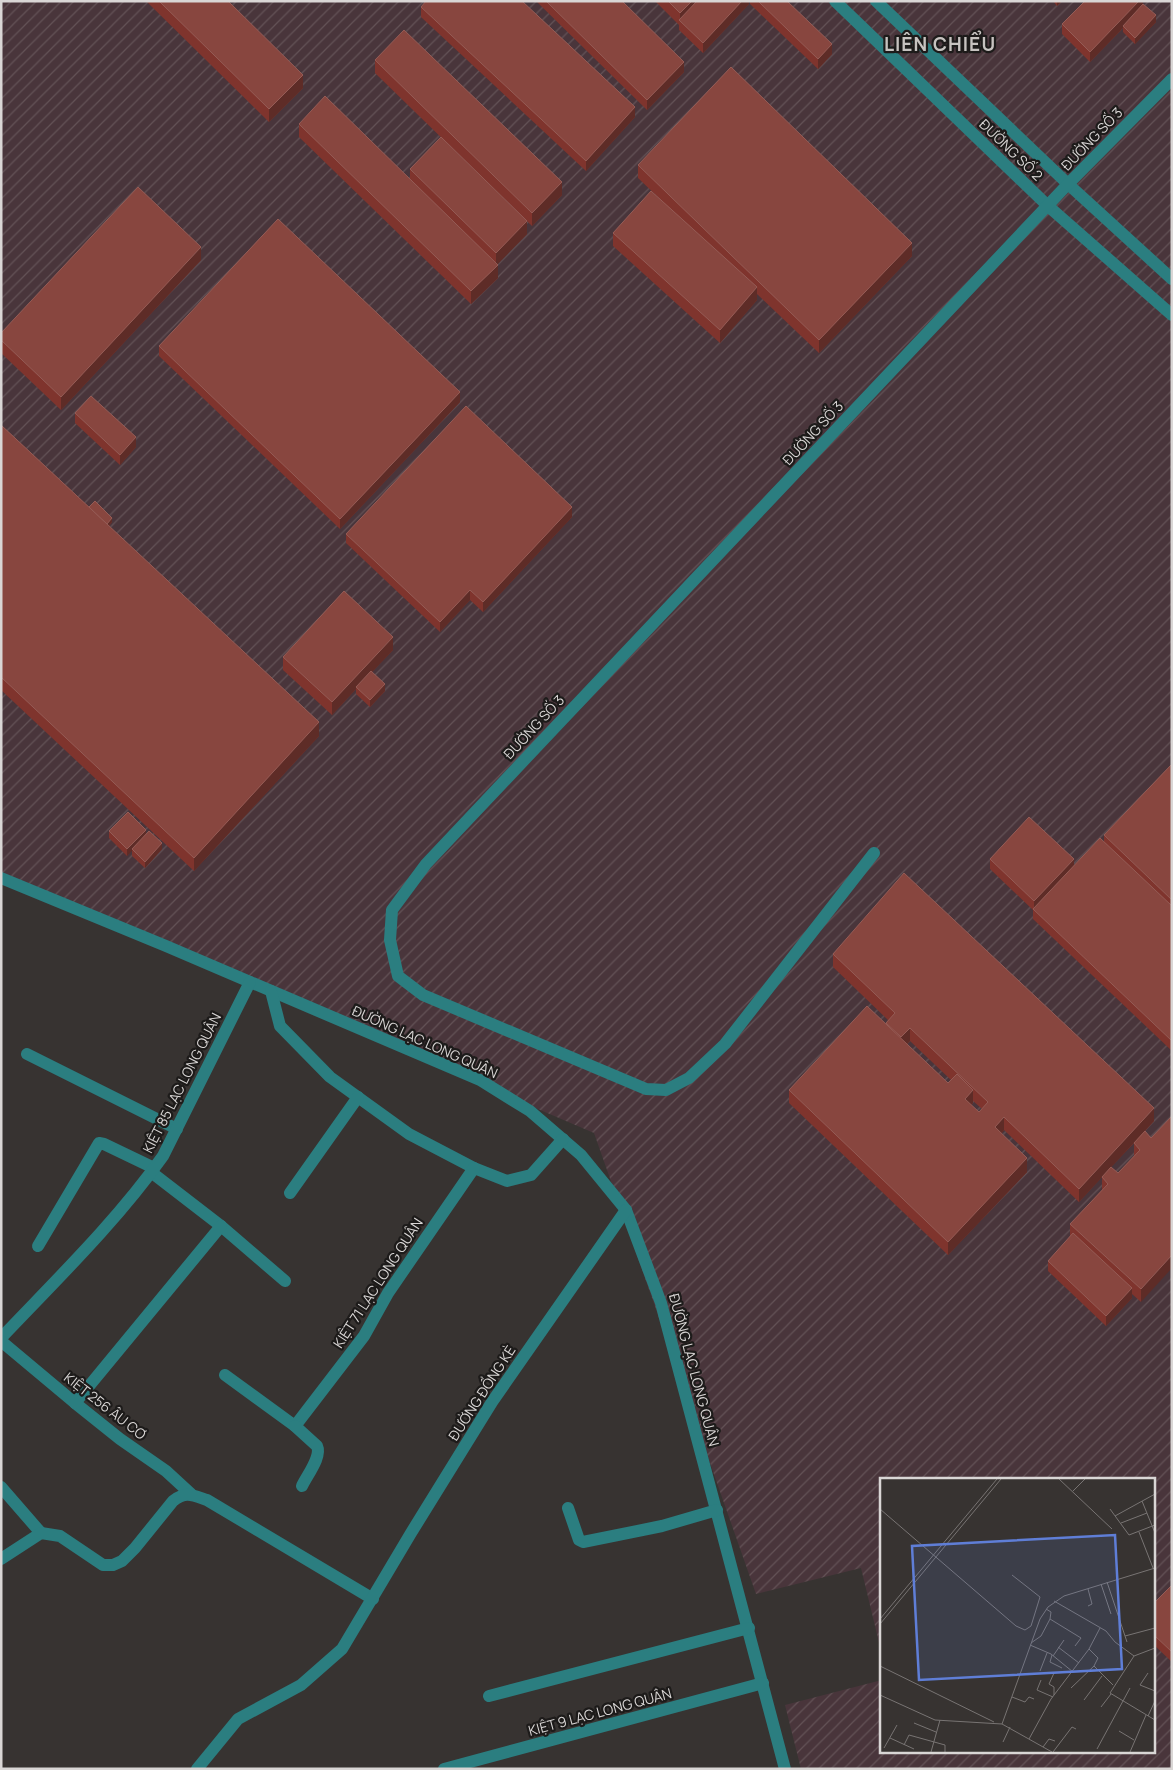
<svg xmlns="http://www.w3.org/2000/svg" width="1173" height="1770" viewBox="0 0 1173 1770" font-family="Manrope,sans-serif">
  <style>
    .industrial { fill: url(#industrial-furrows) }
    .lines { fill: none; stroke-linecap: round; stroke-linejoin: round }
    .minor { stroke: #2b7e80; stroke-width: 12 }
    .wall { fill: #7f342d; fill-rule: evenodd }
    .shaded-wall { fill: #5e2c27 }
    .building { fill: #88463f; stroke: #955c56 }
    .labels { text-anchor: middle; stroke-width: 4.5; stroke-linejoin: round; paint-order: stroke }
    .street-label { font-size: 14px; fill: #d9d6d5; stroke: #1d1b1a }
    .district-label { font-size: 19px; font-weight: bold; letter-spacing: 1px; fill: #c7c3c0; stroke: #1d1b1a }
    .inset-road { fill: none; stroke: #787473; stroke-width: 1 }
    .view { fill: #5f7ed7; fill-opacity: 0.15; stroke: #5f7ed7; stroke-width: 2.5 }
    .inset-edge { fill: none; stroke: #d9d6d5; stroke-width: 2.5 }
  </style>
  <defs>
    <pattern id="industrial-furrows" width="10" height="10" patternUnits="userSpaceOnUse" patternTransform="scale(1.25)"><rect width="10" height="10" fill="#49353b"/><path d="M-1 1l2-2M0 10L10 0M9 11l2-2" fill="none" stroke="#635256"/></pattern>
  </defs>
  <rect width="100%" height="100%" fill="#373331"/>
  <!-- industrial -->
  <polygon class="industrial" points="1,1 1172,1 1172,1769 801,1769 785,1705 882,1680 882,1751 1154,1751 1154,1479 882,1479 882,1655 861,1568 756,1594 594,1133 1,879"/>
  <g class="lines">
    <!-- minor -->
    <g class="minor">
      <polyline points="835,1 1048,206 1172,315"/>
      <polyline points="876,1 1068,184 1172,279"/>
      <polyline points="874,853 725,1044 689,1078 666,1090 646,1089 423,995 398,976 390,940 392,910 426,864 1068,184 1172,79"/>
      <polyline points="1,878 166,946 480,1080 530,1111 581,1155 626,1210 661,1303 785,1769"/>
      <polyline points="271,991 280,1026 330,1077 409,1134 474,1168 507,1181 531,1175 563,1139"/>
      <polyline points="27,1054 177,1129"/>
      <polyline points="151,1172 221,1226 285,1281"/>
      <polyline points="290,1193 358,1097"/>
      <polyline points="38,1246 99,1143 104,1144 154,1168"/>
      <path d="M1,1338C57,1279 116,1222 163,1156L250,982"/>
      <polyline points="1,1341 75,1403 120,1439 166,1471 191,1494"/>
      <polyline points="225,1375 295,1426 364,1336 388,1293 474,1168"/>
      <polyline points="75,1403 221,1226"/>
      <path d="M295,1426L317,1446C322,1457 307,1475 302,1486"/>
      <polyline points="1,1487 41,1533"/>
      <polyline points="568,1508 579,1540 583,1542 662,1526 717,1510"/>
      <path d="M1,1559L41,1533L60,1536L103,1565H113L122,1561L135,1548L173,1501C186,1491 192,1495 207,1500L373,1599"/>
      <polyline points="489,1696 749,1628"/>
      <polyline points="197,1769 238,1719 301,1685 342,1649 411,1533 492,1402 626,1210"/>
      <polyline points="444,1769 763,1683"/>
    </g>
  </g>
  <!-- wall -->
  <g class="wall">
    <polygon points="146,1 228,1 303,88 269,122"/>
    <polygon points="536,1 622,1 684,72 647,110"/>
    <polygon points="655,1 749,1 749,4 703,53 679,30 679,25"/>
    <polygon points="750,1 787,1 832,54 818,69 750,4"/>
    <polygon points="1053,1 1062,1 1057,6"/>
    <polygon points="1143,1 1143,4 1156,22 1135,44 1123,32 1123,28 1090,62 1062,34 1062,24"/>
    <polygon points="421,7 635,117 586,171 421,17"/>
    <polygon points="375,60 562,195 532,226 375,73"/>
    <polygon points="299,124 410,179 410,169 527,234 497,264 498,278 471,304 299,137"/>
    <polygon points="638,165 912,256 819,353 757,294 757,300 720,343 613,246 613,233 662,201 638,178"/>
    <polygon points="201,260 61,410 1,353 1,333"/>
    <polygon points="159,346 460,402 340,529 159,356"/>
    <polygon points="75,413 136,447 120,465 75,423"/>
    <polygon points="1,425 89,507 112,522 109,526 319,736 194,871 1,690"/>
    <polygon points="572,517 483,612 470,600 440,632 346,543 346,534"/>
    <polygon points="393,650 372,672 385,691 370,707 356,694 356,689 332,715 283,670 283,657"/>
    <polygon points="1172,764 1172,1051 1033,919 1033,910 990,869 990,859 1074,866 1104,841 1104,835"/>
    <polygon points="109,831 146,834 162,849 145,868 132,856 132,850 127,856 109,838"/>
    <path d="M833,954L1154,1121L1145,1131L1141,1302L1132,1294V1298L1106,1326L1048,1271V1261L1070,1237V1224L1102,1190V1177L1079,1202L1004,1130L1001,1134L1027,1172L948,1255L789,1103V1090L886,1024V1023L888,1020L833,967ZM910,1041L951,1080L948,1083L907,1044ZM973,1101L982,1109L979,1112L971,1105L973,1103ZM1134,1143V1156L1118,1173L1111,1167Z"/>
    <polygon points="1172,1585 1172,1662 1154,1645 1154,1603"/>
  </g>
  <!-- shaded-wall -->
  <g class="shaded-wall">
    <polygon points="692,1 705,1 680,21 680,13"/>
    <polygon points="742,1 749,1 749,4 703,53 703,43"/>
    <polygon points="1057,1 1062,1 1057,6"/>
    <polygon points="1139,1 1143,1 1143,8 1123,26 1123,28 1090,62 1090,52"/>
    <polygon points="1156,15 1156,22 1135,44 1135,38"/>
    <polygon points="832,44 832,54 818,69 818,59"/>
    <polygon points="684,62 684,72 647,110 647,100"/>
    <polygon points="303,75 303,88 269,122 269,109"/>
    <polygon points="635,107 635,117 586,171 586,161"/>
    <polygon points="562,182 562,195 532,226 532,213"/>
    <polygon points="527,221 527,234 496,266 496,253"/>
    <polygon points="912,243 912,256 819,353 819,340"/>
    <polygon points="201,247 201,260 61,410 61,397"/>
    <polygon points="498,265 498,278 471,304 471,291"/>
    <polygon points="757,287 757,300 720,343 720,330"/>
    <polygon points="460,392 460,402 340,529 340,519"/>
    <polygon points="136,437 136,447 120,465 120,455"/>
    <polygon points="572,507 572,517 483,612 483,602"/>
    <polygon points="112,518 112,522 105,530 105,526"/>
    <polygon points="470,590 470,600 440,632 440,622"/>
    <polygon points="393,637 393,650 357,688 356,687 356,689 332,715 332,702"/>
    <polygon points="385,684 385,691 370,707 370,700"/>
    <polygon points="319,722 319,736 194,871 194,858"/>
    <polygon points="146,830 146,836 127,856 127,849"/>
    <polygon points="162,843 162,849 145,868 145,862"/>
    <polygon points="1074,859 1074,869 1034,911 1034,901"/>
    <polygon points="910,1028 910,1041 901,1050 901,1037"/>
    <polygon points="973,1090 973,1103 965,1112 965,1099"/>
    <polygon points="1154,1108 1154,1121 1079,1202 1079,1189"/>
    <polygon points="1004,1117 1004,1130 995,1141 995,1127"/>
    <polygon points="1027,1158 1027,1172 948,1255 948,1242"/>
    <polygon points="1172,1255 1172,1268 1141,1302 1141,1289"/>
    <polygon points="1132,1288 1132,1298 1106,1326 1106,1316"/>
  </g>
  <!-- building -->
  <g class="building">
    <polygon points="159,1 228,1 303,75 269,109"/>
    <polygon points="426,1 522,1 635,107 586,161 421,7"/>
    <polygon points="546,1 622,1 684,62 647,100"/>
    <polygon points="668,1 692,1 680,13"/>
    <polygon points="697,1 742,1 703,43 679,20"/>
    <polygon points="758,1 787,1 832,44 818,59"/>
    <polygon points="1085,1 1139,1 1090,52 1062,24"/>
    <polygon points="1143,4 1156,15 1135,38 1123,26"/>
    <polygon points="404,30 562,182 532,213 375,60"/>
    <polygon points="731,67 912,243 819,340 638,165"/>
    <polygon points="325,96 498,265 471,291 299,124"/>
    <polygon points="441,137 527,221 496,253 410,169"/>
    <polygon points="138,187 201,247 61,397 1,340 1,333"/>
    <polygon points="651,191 757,287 720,330 613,233"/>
    <polygon points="278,219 460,392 340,519 159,346"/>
    <polygon points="91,396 136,437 120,455 75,413"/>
    <polygon points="466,406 572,507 483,602 470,590 440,622 346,534"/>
    <polygon points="1,425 319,722 194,858 1,677"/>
    <polygon points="95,501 112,518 107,524 89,507"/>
    <polygon points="344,591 393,637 332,702 283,657"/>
    <polygon points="371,671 385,684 370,700 356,687"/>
    <polygon points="1172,764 1172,900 1104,835"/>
    <polygon points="128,812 146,830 127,849 109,831"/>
    <polygon points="1029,817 1074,859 1034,901 990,859"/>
    <polygon points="149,831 162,843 145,862 132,849"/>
    <polygon points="1100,838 1172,906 1172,1041 1033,909"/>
    <polygon points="904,873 1154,1108 1079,1189 1004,1117 995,1127 1027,1158 948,1242 789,1090 867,1006 948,1083 957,1074 973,1090 965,1099 979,1112 988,1102 910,1028 901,1037 886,1023 895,1013 833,954"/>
    <polygon points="1172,1116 1172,1255 1141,1289 1070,1224 1108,1184 1102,1177 1111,1167 1118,1173 1140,1150 1134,1143 1145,1131 1151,1138"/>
    <polygon points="1073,1233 1132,1288 1106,1316 1048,1261"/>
    <polygon points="1172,1585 1172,1652 1154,1635 1154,1603"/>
  </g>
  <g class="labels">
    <!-- street labels -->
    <g class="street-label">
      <text transform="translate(1092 139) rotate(-46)" y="5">ĐƯỜNG SỐ 3</text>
      <text transform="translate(1011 150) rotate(44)" y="5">ĐƯỜNG SỐ 2</text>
      <text transform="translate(813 433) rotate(-47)" y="5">ĐƯỜNG SỐ 3</text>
      <text transform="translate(534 727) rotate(-47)" y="5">ĐƯỜNG SỐ 3</text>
      <text transform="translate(425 1042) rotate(24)" y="5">ĐƯỜNG LẠC LONG QUÂN</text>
      <text transform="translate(182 1083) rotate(-63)" y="5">KIỆT 85 LẠC LONG QUÂN</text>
      <text transform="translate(378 1283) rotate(-57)" y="5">KIỆT 71 LẠC LONG QUÂN</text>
      <text transform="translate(694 1370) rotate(75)" y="5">ĐƯỜNG LẠC LONG QUÂN</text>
      <text transform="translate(482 1393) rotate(-57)" y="5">ĐƯỜNG ĐỒNG KÈ</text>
      <text transform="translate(105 1406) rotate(38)" y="5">KIỆT 256 ÂU CƠ</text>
      <text transform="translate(600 1712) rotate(-15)" y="5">KIỆT 9 LẠC LONG QUÂN</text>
    </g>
    <!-- district labels -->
    <g class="district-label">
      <text x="940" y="51">LIÊN CHIỂU</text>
    </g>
  </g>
  <!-- overview -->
  <g transform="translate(880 1478)">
    <rect width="275" height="275" fill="#373331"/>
    <path class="inset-road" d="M179,1L232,51M193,13L205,1M262,23L275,55M0,31L136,148L145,152L151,148L160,119L132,97M230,31L249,57L275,47M235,38L275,16M241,45L267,35M259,54L273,90M227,104L247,164M221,106L231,136M208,111L212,126L208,128M174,123L226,153L235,164L254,178M0,141L117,1M170,141L201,160L195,168M0,146L121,1M245,158L275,150M151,165L161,158L170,141L171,134L166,131M150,167L171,176L193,194M178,169L199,185M275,170L254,178L230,215L275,242M209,171L218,180L214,188L233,207M172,177L170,184L182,190M173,178L184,162M0,188L114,244M160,193L167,175M174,195L169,206L174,209V217M268,195L260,207L275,213M161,202L157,212L173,219M191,210L214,188M0,217L55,242L122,246L172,274M132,219L145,224L149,219L154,221M204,222L222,198M221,229L231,216M268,238L275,223M34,245L56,254M122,246L160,141L168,129L184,118L275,90M239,253L254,262M10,260L34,271M149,261L171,221L209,171L220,150M123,264L130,249M24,267L29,257L65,267V274M163,269L169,261L175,263M4,270L17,247M217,271L250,210M51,274L60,242M173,274L192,249L196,251M250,274L266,237"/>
    <path class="view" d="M235,57L242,191L39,202L32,68Z"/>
    <rect width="275" height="275" class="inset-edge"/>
  </g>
  <!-- border -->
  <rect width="1173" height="1770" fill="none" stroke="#d9d6d5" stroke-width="5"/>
</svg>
